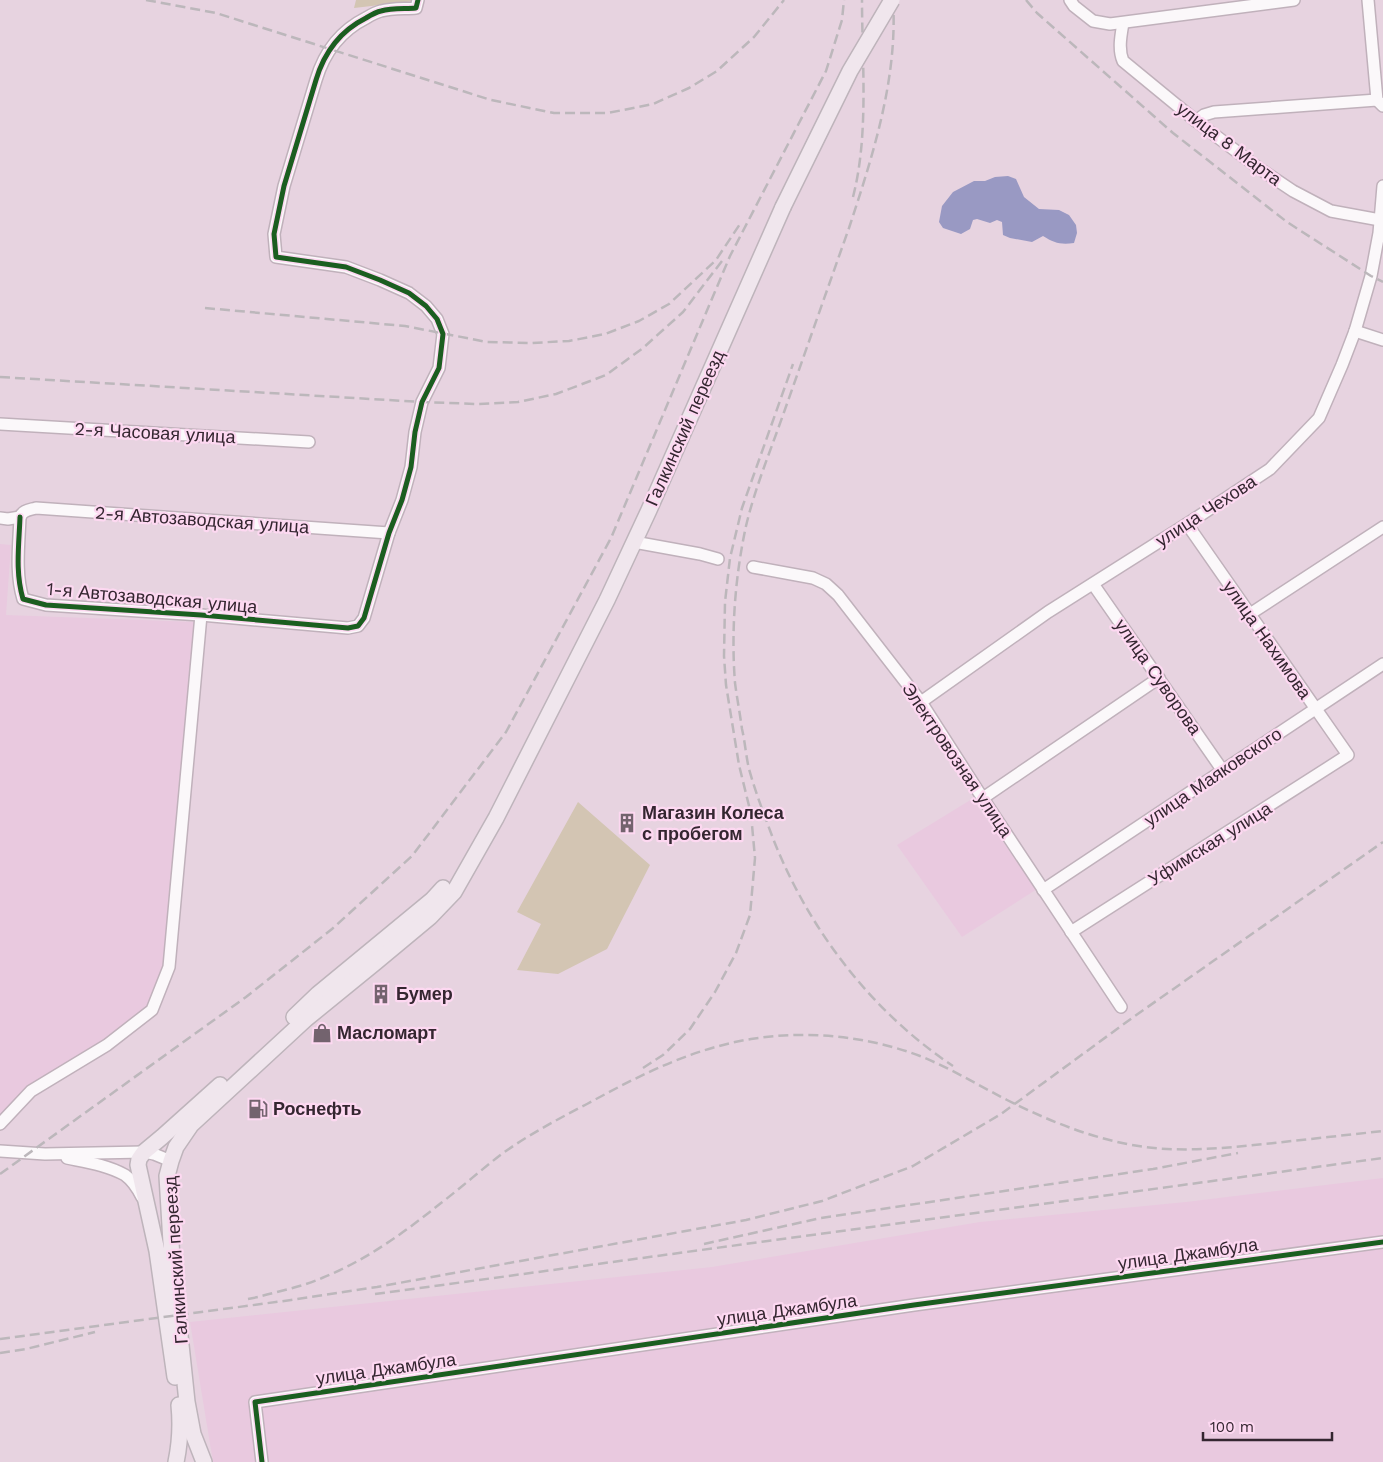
<svg xmlns="http://www.w3.org/2000/svg" width="1383" height="1462" viewBox="0 0 1383 1462" font-family="'Work Sans',sans-serif">
  <style>
    .built { fill: #e9c9df }
    .green { fill: #d3c5b3 }
    .water { fill: #9999c3 }
    .lines { fill: none; stroke-linecap: round; stroke-linejoin: round }
    .minor-casing { stroke: #c0b1bb; stroke-width: 14 }
    .major-casing { stroke: #beb4bb; stroke-width: 18 }
    .minor { stroke: #fbf8fa; stroke-width: 11 }
    .major { stroke: #f0e6ed; stroke-width: 15 }
    .rail { stroke: #bcb7bb; stroke-width: 2.5; stroke-dasharray: 10 5; stroke-linecap: butt }
    .major-bridge-casing { stroke: #beb4bb; stroke-width: 18; stroke-linecap: butt }
    .major-bridge { stroke: #f0e6ed; stroke-width: 15 }
    .cycleway-casing { stroke: #fdd8f1; stroke-width: 8 }
    .cycleway { stroke: #1b5e20; stroke-width: 5 }
    .labels { text-anchor: middle; stroke-width: 4.5; stroke-linejoin: round; paint-order: stroke }
    .street-label { font-size: 18px; fill: #342630; stroke: #fdd8f1 }
    .poi-label { font-size: 18px; font-weight: bold; fill: #342630; stroke: #fdd8f1; text-anchor: start }
  </style>
  <rect width="100%" height="100%" fill="#e7d3e0"/>
  <!-- built -->
  <g class="built">
    <polygon points="0,544 11,545 6,615 196,622 166,967 150,1008 0,1119"/>
    <polygon points="972,799 1037,889 962,937 897,845"/>
    <polygon points="1383,1178 1383,1462 213,1462 190,1322 712,1267 980,1222 1186,1202"/>
  </g>
  <!-- green -->
  <g class="green">
    <polygon points="356,0 424,0 354,8"/>
    <polygon points="578,802 650,865 607,949 558,974 517,970 541,924 517,912"/>
  </g>
  <!-- water -->
  <path class="water" d="M1008,176L1016,179L1024,197L1039,209L1059,210L1069,215L1076,225L1077,233L1074,243C1061,245 1054,243 1043,236L1032,242L1010,238L1003,235L1002,222L997,220L990,223L977,219L973,220L970,229L961,234L943,228L939,222L942,206L953,192L974,181H985L995,177Z"/>
  <g class="lines">
    <defs>
      <g id="minor">
        <polyline points="1070,0 1074,6 1093,21 1110,24 1294,0"/>
        <polyline points="1368,0 1377,100 1383,106"/>
        <path d="M1123,23C1121,35 1118,49 1123,61L1196,121L1260,169L1293,191L1331,211L1380,220"/>
        <polyline points="1196,121 1204,115 1214,112 1377,100"/>
        <polyline points="1355,331 1383,340"/>
        <polyline points="0,424 309,442"/>
        <path d="M20,517C19,545 15,572 23,599L46,605L201,615L348,628L358,626L364,618L389,533L402,500L411,467L415,432L422,402L439,368L443,334L437,319L426,306L409,293L380,280L346,267L276,257L274,234L284,186L316,80C324,53 340,31 366,18C371,15 376,12 381,11C392,8 405,9 416,8L418,0"/>
        <path d="M20,517C23,510 29,510 36,508L389,533"/>
        <polyline points="0,518 8,519 20,517"/>
        <polyline points="634,542 700,554 718,559"/>
        <polyline points="753,567 813,578 826,584 838,595 921,702 978,791 1121,1007"/>
        <polyline points="1093,584 1223,771"/>
        <polyline points="1250,614 1383,527"/>
        <polyline points="921,702 1048,612 1187,524 1270,469 1319,418 1342,365 1355,331 1371,276 1379,233 1383,186"/>
        <polyline points="983,798 1159,678"/>
        <polyline points="1043,890 1383,664"/>
        <polyline points="1071,932 1348,755 1187,524"/>
        <polyline points="0,1124 31,1091 107,1045 152,1010 169,967 201,615"/>
        <polyline points="0,1151 45,1154 144,1152 154,1154 171,1161"/>
        <path d="M67,1158C86,1162 107,1165 125,1175C132,1180 138,1189 142,1197"/>
        <polyline points="262,1462 255,1402 914,1305 1383,1242"/>
      </g>
      <g id="major">
        <polyline points="294,1017 318,994 432,900 443,888"/>
        <polyline points="175,1377 157,1251 138,1165 139,1159 144,1152 162,1137 220,1085"/>
        <path d="M176,1462C180,1443 181,1425 179,1405"/>
        <polyline points="204,1462 193,1434 187,1402 172,1259 167,1176 171,1161 176,1147 191,1125 306,1019 376,962 430,917 454,892 496,818 607,600 649,510 783,207"/>
      </g>
    </defs>
    <!-- minor casing -->
    <use href="#minor" class="minor-casing"/>
    <!-- major casing -->
    <use href="#major" class="major-casing"/>
    <!-- minor -->
    <use href="#minor" class="minor"/>
    <!-- major -->
    <use href="#major" class="major"/>
    <!-- rail -->
    <g class="rail">
      <polyline points="146,0 216,13 491,100 554,113 608,113 653,104 689,88 717,71 754,37 784,0"/>
      <path d="M893,0C898,78 873,155 849,228C827,290 805,353 783,415C770,452 755,488 746,526C735,577 731,631 735,683C737,698 740,714 742,729C745,742 746,756 749,769C756,794 765,817 774,841C810,931 872,1012 953,1066"/>
      <polyline points="1026,0 1037,13 1173,133 1287,222 1371,276 1383,282"/>
      <path d="M853,197C869,135 862,63 862,0"/>
      <polyline points="205,308 405,326 487,342 531,343 569,341 605,334 639,321 669,304 716,260 740,224"/>
      <polyline points="0,377 422,402 477,404 518,402 556,394 606,375 643,348 683,312 725,257"/>
      <polyline points="643,1068 663,1055 690,1029 715,992 736,953 750,915 755,858 751,814 739,765 726,685 724,656 725,602 730,558 742,508 793,364"/>
      <polyline points="0,1174 246,997 332,929 412,856 506,732 611,538 730,256 826,71 842,20 844,0"/>
      <polyline points="704,1244 821,1218 1153,1169 1238,1153"/>
      <polyline points="375,1294 1383,1158"/>
      <path d="M248,1299L258,1297C279,1291 302,1287 322,1278C365,1261 405,1232 441,1203C462,1187 482,1169 503,1153C530,1134 558,1119 587,1104C640,1075 691,1049 751,1039C807,1030 867,1036 920,1056C950,1068 978,1085 1007,1100C1045,1119 1086,1136 1127,1144C1176,1154 1225,1148 1274,1143C1310,1139 1347,1135 1383,1131"/>
      <polyline points="0,1339 291,1300 377,1287 746,1220 822,1201 913,1166 1001,1114 1132,1018 1383,842"/>
      <polyline points="0,1353 26,1349 95,1332"/>
    </g>
    <defs>
      <polyline id="major-bridge" points="783,207 850,71 892,0"/>
    </defs>
    <!-- major-bridge casing -->
    <use href="#major-bridge" class="major-bridge-casing"/>
    <!-- major-bridge -->
    <use href="#major-bridge" class="major-bridge"/>
    <defs>
      <g id="cycleway">
        <path d="M20,517C19,545 15,572 23,599L46,605L201,615L348,628L358,626L364,618L389,533L402,500L411,467L415,432L422,402L439,368L443,334L437,319L426,306L409,293L380,280L346,267L276,257L274,234L284,186L316,80C324,53 340,31 366,18C371,15 376,12 381,11C392,8 405,9 416,8L418,0"/>
        <polyline points="262,1462 255,1402 914,1305 1383,1242"/>
      </g>
    </defs>
    <!-- cycleway casing -->
    <use href="#cycleway" class="cycleway-casing"/>
    <!-- cycleway -->
    <use href="#cycleway" class="cycleway"/>
  </g>
  <!-- icons -->
  <defs>
    <symbol id="building-bare" viewBox="-9 -9 18 18"><path d="M-4-6H4V6H1V3H-1V6H-4ZM-2.5-4.3h1.7v1.8h-1.7ZM.8-4.3h1.7v1.8H.8ZM-2.5-1h1.7V.8h-1.7ZM.8-1h1.7V.8H.8Z" fill="#73636e" stroke="#fdd8f1" stroke-width="2.5" paint-order="stroke"/></symbol>
    <symbol id="shop-bare" viewBox="-9 -9 18 18"><path d="M-5-2.5h2.3a2.7 3.5 0 0 1 5.4 0H5L5.5 6h-11ZM-1.5-2.5h3a1.5 2.3 0 0 0-3 0Z" fill="#73636e" stroke="#fdd8f1" stroke-width="2.5" paint-order="stroke"/></symbol>
    <symbol id="fuel-bare" viewBox="-9 -9 18 18"><path d="M-5.5-6h7V0h2V4h1.3V-2.5L3-4.5l.8-.8L6-3V5H2.5V1h-1V6h-7ZM-4.2-4.7v3.2H.2V-4.7Z" fill="#73636e" stroke="#fdd8f1" stroke-width="2.5" paint-order="stroke"/></symbol>
  </defs>
  <g fill-rule="evenodd">
    <use href="#building-bare" x="613" y="809" width="28" height="28"/>
    <use href="#building-bare" x="367" y="980" width="28" height="28"/>
    <use href="#shop-bare" x="308" y="1019" width="28" height="28"/>
    <use href="#fuel-bare" x="244" y="1095" width="28" height="28"/>
  </g>
  <g class="labels">
    <!-- street labels -->
    <g class="street-label">
      <text transform="translate(1229 144) rotate(37)" y="6">улица 8 Марта</text>
      <text transform="translate(685 428) rotate(-66)" y="6">Галкинский переезд</text>
      <text transform="translate(155 433) rotate(3)" y="6">2-я Часовая улица</text>
      <text transform="translate(1206 511) rotate(-33)" y="6">улица Чехова</text>
      <text transform="translate(202 520) rotate(4)" y="6">2-я Автозаводская улица</text>
      <text transform="translate(152 598) rotate(5)" y="6">1-я Автозаводская улица</text>
      <text transform="translate(1267 640) rotate(55)" y="6">улица Нахимова</text>
      <text transform="translate(1158 677) rotate(55)" y="6">улица Суворова</text>
      <text transform="translate(957 760) rotate(56)" y="6">Электровозная улица</text>
      <text transform="translate(1213 777) rotate(-34)" y="6">улица Маяковского</text>
      <text transform="translate(1210 844) rotate(-32)" y="6">Уфимская улица</text>
      <text transform="translate(1188 1254) rotate(-8)" y="6">улица Джамбула</text>
      <text transform="translate(176 1260) rotate(-94)" y="6">Галкинский переезд</text>
      <text transform="translate(787 1310) rotate(-8)" y="6">улица Джамбула</text>
      <text transform="translate(386 1369) rotate(-8)" y="6">улица Джамбула</text>
    </g>
    <!-- poi labels -->
    <g class="poi-label">
      <text x="642" y="819">Магазин Колеса<tspan x="642" dy="21">с пробегом</tspan></text>
      <text x="396" y="1000">Бумер</text>
      <text x="337" y="1039">Масломарт</text>
      <text x="273" y="1115">Роснефть</text>
    </g>
  </g>
  <!-- scale -->
  <path d="M1203 1432v8h129v-8" fill="none" stroke="#342630" stroke-width="2.5"/>
  <text x="1210" y="1432" font-size="15" fill="#342630" stroke="#fdd8f1" stroke-width="4" paint-order="stroke">100 m</text>
</svg>
